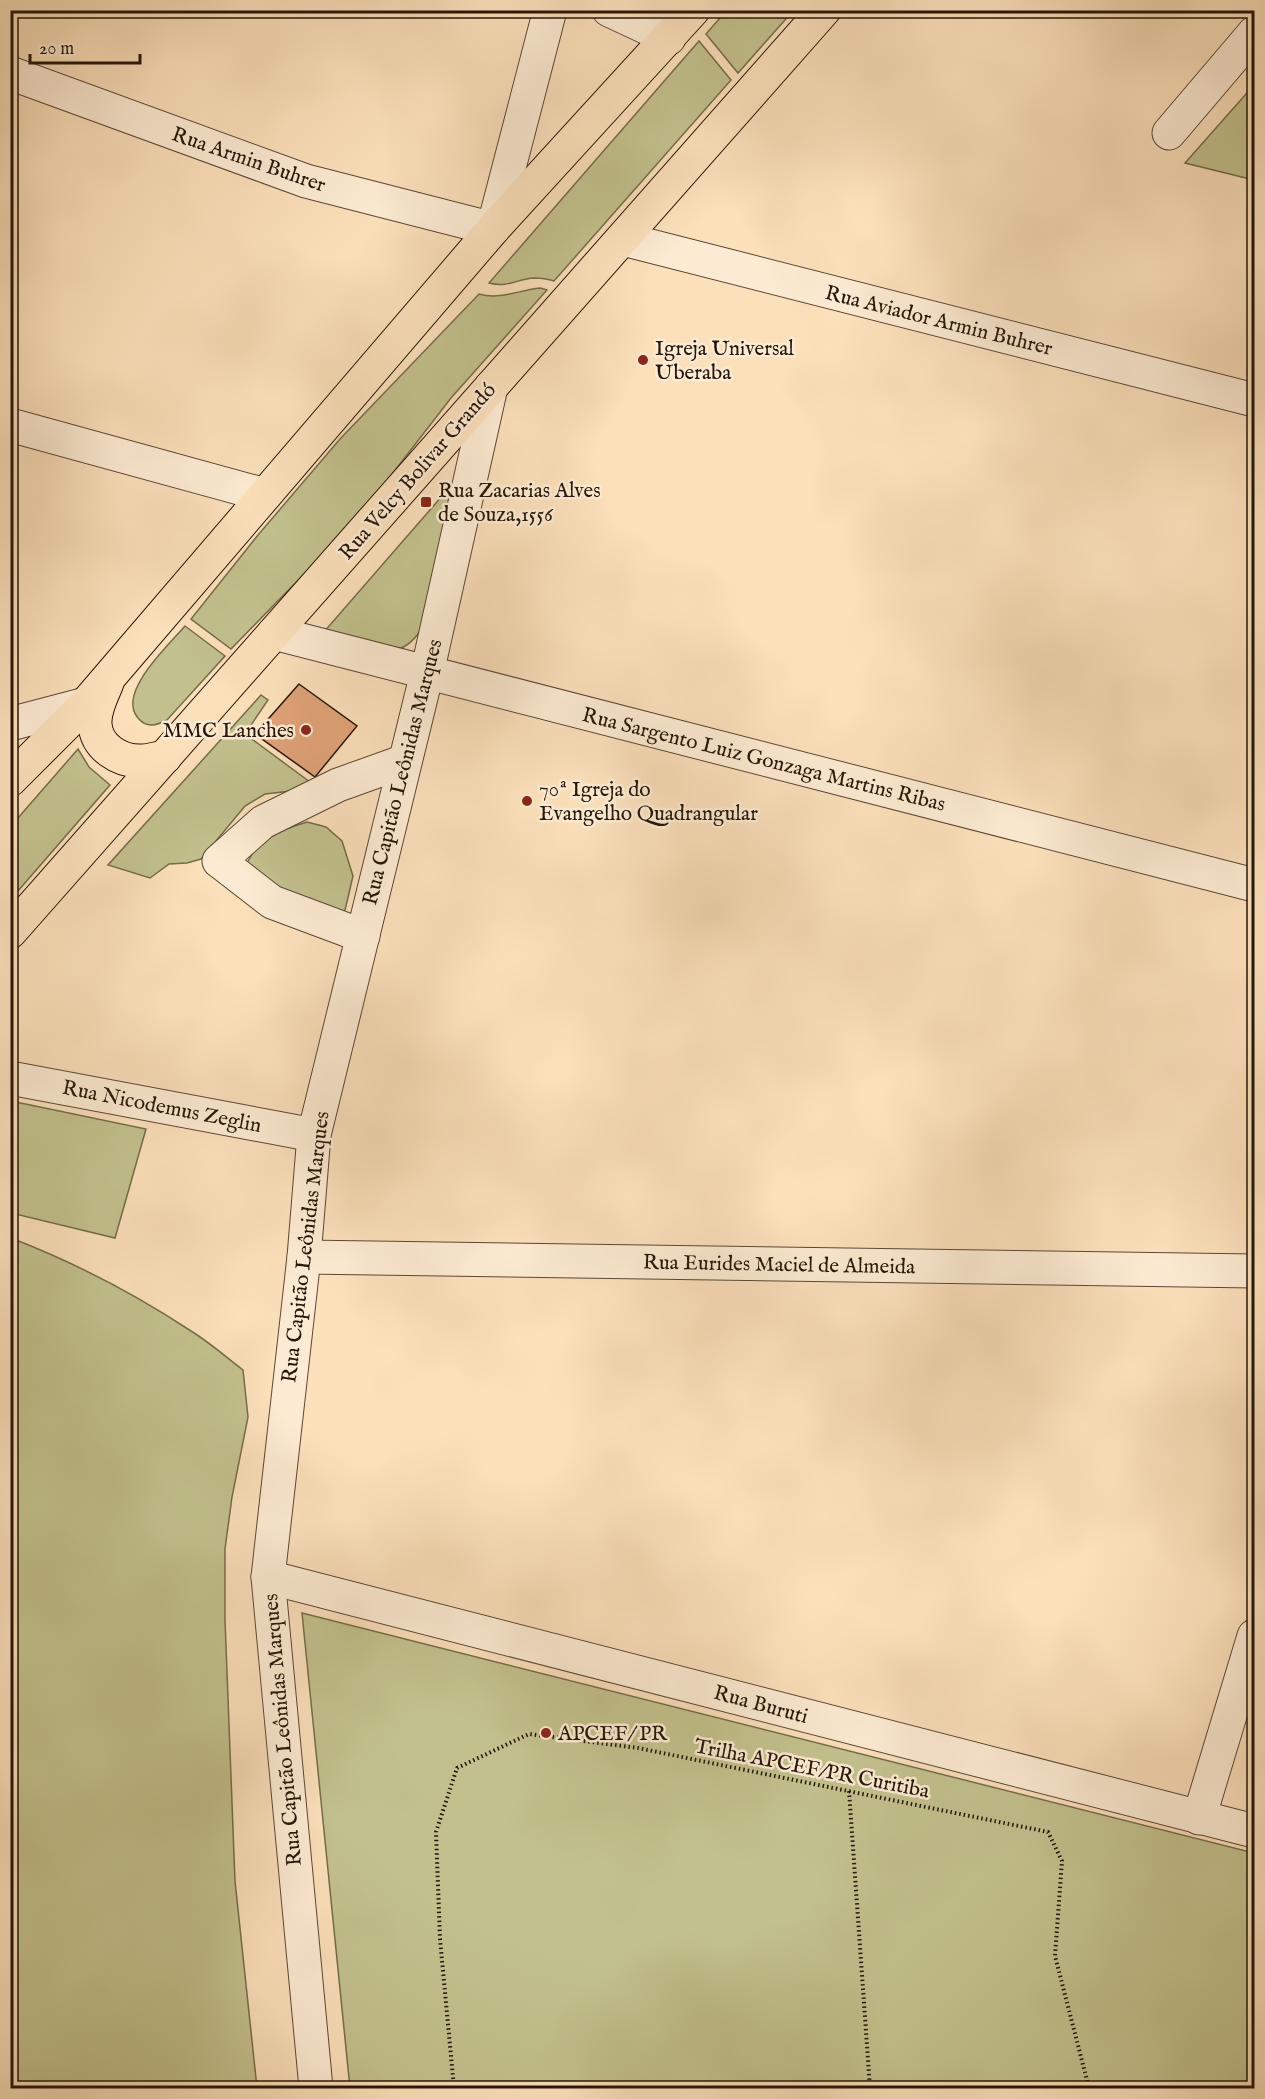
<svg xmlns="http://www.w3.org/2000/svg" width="1265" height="2099" viewBox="0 0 1265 2099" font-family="'IM FELL English',serif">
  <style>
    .green { fill: #c2c18d; stroke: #746c4b; stroke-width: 1.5 }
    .building { fill: #dfa276; stroke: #251609; stroke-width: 1.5 }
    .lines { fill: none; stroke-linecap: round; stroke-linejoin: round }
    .minor-casing { stroke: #5a4835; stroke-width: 35 }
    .major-casing { stroke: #251609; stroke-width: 35 }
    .path { stroke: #251609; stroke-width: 4; stroke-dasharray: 1.5 3; stroke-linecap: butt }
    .minor { stroke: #fcebd2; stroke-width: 33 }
    .major { stroke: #fbe0ba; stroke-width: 33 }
    .poi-dot { fill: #8f2418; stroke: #fcebd2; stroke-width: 2 }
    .labels { text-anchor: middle; stroke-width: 5; stroke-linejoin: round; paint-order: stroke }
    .street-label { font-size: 21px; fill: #251609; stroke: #fcebd2 }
    .poi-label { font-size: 21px; fill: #251609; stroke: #fcebd2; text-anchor: start }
  </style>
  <rect width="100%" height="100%" fill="#fbe0ba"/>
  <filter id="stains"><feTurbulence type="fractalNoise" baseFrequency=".00333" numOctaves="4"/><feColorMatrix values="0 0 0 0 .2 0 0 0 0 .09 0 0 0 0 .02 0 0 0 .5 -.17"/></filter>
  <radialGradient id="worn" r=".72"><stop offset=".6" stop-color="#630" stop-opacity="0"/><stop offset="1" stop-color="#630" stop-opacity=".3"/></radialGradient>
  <!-- green -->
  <g class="green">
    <polygon points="727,10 793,10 793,11 738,73 706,34"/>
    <path d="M699,41L731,80L554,281C548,279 541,278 534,278C517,279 508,288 489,283Z"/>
    <polygon points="1254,85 1254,180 1185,163"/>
    <path d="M540,288L547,290L451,398L379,491L311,567L231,649L191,619L258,535L340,439L479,294C501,300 519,290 540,288Z"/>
    <path d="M456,480L420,631C414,640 405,649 393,650C383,651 336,636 323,633Z"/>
    <path d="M185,626L225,656L167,720C157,725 147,729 138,718C116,693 170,644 185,626Z"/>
    <polygon points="261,695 268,700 245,734 310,782 291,791 265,794 245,806 201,859 187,863 169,864 150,878 108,865"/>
    <polygon points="78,749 89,767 110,785 11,899 11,826"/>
    <path d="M307,822L326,827L342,841L353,876L342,923L245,869C254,840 280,830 307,822Z"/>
    <polygon points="11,1101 146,1129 115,1238 11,1213"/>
    <path d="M11,1238C73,1262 135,1294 191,1331C209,1342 226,1357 243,1370L248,1417L232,1497L225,1549V1620L235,1881L257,2088H11Z"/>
    <polygon points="302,1613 1254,1853 1254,2088 350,2088"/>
  </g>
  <!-- building -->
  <polygon class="building" points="299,684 357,726 315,777 255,734"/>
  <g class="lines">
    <defs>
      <g id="minor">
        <polyline points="609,10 669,38"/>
        <polyline points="10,73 306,181 493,229 550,10"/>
        <polyline points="1169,133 1254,33"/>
        <polyline points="623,239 1254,400"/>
        <polyline points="10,425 265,495"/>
        <polyline points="274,633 1254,885"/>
        <polyline points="10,724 86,704"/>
        <polyline points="363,936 272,902 219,861 263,822 338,785 405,761"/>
        <polyline points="10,1078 314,1135"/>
        <polyline points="304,1257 1254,1271"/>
        <polyline points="268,1577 1254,1831"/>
        <polyline points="1199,1818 1254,1636"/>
        <polyline points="316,2088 268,1577 304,1257 314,1135 427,673 491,387"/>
      </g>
      <g id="major">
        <path d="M107,683C102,695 94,710 95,724C96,747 120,762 142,761C150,761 158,758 165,757"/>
        <polyline points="10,780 86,704 493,229 693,10"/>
        <polyline points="10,932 824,10"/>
      </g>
    </defs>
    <!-- minor casing -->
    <use href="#minor" class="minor-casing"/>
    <!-- major casing -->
    <use href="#major" class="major-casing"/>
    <!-- path -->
    <g class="path">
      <polyline points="849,1791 870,2088"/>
      <polyline points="454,2088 440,1939 436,1832 457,1768 529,1734 638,1748 1048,1832 1062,1861 1055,1956 1089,2088"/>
    </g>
    <!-- minor -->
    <use href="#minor" class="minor"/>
    <!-- major -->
    <use href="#major" class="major"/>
  </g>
  <!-- markers -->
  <g class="poi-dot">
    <circle cx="643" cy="360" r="6"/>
    <rect x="420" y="496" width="12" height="12" rx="3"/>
    <circle cx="306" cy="730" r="6"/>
    <circle cx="527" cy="801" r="6"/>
    <circle cx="546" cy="1733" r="6"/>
  </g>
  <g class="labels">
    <!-- street labels -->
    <g class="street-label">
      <text transform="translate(249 159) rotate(19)" y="7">Rua Armin Buhrer</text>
      <text transform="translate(939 320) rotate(14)" y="7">Rua Aviador Armin Buhrer</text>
      <text transform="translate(417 471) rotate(-49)" y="7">Rua Velcy Bolivar Grandó</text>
      <text transform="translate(764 759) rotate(14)" y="7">Rua Sargento Luiz Gonzaga Martins Ribas</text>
      <text transform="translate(402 772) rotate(-76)" y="7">Rua Capitão Leônidas Marques</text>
      <text transform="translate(162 1106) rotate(11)" y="7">Rua Nicodemus Zeglin</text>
      <text transform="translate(305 1247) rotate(-83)" y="7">Rua Capitão Leônidas Marques</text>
      <text transform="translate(779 1264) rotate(1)" y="7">Rua Eurides Maciel de Almeida</text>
      <text transform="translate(761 1704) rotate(15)" y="7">Rua Buruti</text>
      <text transform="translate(282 1730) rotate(-95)" y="7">Rua Capitão Leônidas Marques</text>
      <text transform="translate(812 1768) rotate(11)" y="7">Trilha APCEF/PR Curitiba</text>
    </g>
    <!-- poi labels -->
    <g class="poi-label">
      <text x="655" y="355">Igreja Universal<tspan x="655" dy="24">Uberaba</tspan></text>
      <text x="438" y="497">Rua Zacarias Alves<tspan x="438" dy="24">de Souza,1556</tspan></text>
      <text x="294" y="737" text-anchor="end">MMC Lanches</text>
      <text x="539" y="796">70ª Igreja do<tspan x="539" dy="24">Evangelho Quadrangular</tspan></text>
      <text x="558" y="1740">APCEF/ PR</text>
    </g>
  </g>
  <!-- margin -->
  <rect width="1265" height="2099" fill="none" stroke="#fbe0ba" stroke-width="36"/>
  <rect x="12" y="12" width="1241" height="2075" fill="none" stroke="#251609" stroke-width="3"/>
  <rect x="18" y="18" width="1229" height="2063" fill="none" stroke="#251609" stroke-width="1.5"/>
  <!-- scale -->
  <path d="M30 54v9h110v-9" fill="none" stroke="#251609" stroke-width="3"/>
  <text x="39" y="54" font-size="18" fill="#251609" stroke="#fcebd2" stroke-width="4.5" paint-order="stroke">20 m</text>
  <rect width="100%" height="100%" filter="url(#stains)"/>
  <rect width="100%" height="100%" fill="url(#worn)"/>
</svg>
